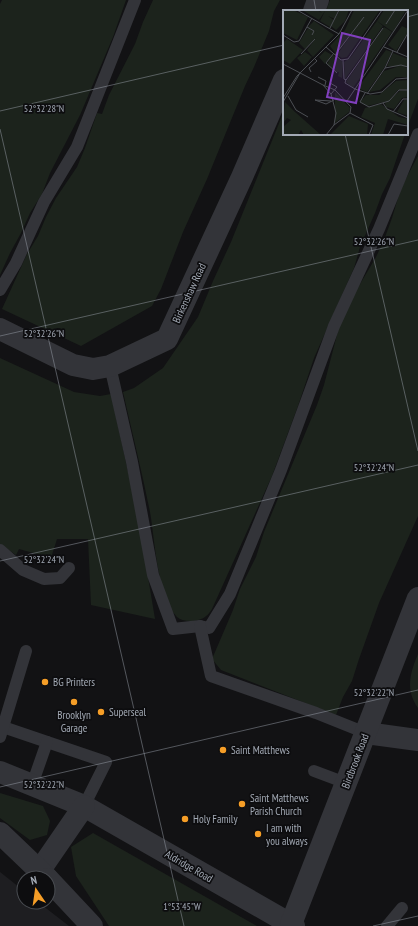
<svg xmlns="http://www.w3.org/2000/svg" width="418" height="926" viewBox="0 0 418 926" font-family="'PT Sans Narrow',sans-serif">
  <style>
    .built { fill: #1e1e21 }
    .green { fill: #1c231c }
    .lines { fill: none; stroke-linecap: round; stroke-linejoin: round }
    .service { stroke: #333439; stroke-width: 12 }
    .minor { stroke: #333439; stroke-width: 22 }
    .tertiary { stroke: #333439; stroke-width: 22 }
    .ticks { fill: none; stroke: #a3aab5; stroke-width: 1; stroke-opacity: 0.45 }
    .poi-dot { fill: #f69e27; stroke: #0d0d0f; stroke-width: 1.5 }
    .labels { text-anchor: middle; stroke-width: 3.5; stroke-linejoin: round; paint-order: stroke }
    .street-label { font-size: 11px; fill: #a3aab5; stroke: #0d0d0f }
    .poi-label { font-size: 11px; fill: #a3aab5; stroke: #0d0d0f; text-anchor: start }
    .inset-road { fill: none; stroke: #4c4f54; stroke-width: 1 }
    .view { fill: #813fbe; fill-opacity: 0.15; stroke: #813fbe; stroke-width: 2 }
    .inset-edge { fill: none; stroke: #a3aab5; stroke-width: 2 }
    .ticks-label { font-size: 10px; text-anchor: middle; fill: #a3aab5; stroke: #0d0d0f; stroke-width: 3.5; stroke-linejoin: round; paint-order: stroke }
  </style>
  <rect width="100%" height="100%" fill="#121214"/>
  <!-- built -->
  <polygon class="built" points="0,872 24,891 24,902 38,902 69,926 0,926"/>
  <!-- green -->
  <g class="green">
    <polygon points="2,0 126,0 113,37 80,115 50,173 42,194 30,213 21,233 10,253 0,275 0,4"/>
    <polygon points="153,0 280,0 274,11 269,31 254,67 245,86 207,179 183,232 161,289 152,306 81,346 2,309 27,254 38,236 46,217 56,198 77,167 85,148 97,113 102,114 109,95 135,44 143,22"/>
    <polygon points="330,0 418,0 418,99 407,128 407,11 326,11"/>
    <path d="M284,111V134H405L390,178L382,194L375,213L360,247L354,268L314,358L298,406L272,476L212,609C210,612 208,615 206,616C200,622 183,623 177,617C157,596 155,540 150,512C142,472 132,432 123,392L134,388L163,368L198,317L213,281L231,242Z"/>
    <polygon points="418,156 418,516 379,603 359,659 352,681 343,697 336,715 221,670 212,659 233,610 240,589 256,557 264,532 317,405 324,385 339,327 356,291 376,257 384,240 392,218 398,198 405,180"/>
    <polygon points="0,358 74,392 100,396 111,394 138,517 155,619 91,605 88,539 57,539 51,558 19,549 16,555 0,544"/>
    <path d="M418,654V708C405,690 410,673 418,654Z"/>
    <polygon points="0,793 43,806 50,821 47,835 30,840 0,818"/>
    <polygon points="93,833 257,926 109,926 76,876 71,847"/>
  </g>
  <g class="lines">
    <!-- service -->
    <g class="service">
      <polyline points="0,290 16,263 44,202 77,147 135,0"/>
      <polyline points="110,366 132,462 153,575 173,629 200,626 209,628 230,594 281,470 334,326 379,229 418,134"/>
      <polyline points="0,550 23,570 44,579 60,578 69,568"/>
      <polyline points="200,626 211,676 316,713 366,733"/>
      <polyline points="3,727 106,762 84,806"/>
      <polyline points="0,737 26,651"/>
      <polyline points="314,771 346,783"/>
      <polyline points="32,785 47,742"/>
      <polyline points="387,926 402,908"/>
    </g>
    <!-- minor -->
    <g class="minor">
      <polyline points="314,11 318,0"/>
      <polyline points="0,329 73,365 93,369 110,366 167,339 242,177 284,80"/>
      <polyline points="366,733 418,740"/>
      <polyline points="0,772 84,806 294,926"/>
      <polyline points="40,870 84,806"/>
      <polyline points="291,924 418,598"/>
    </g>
    <!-- tertiary -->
    <g class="tertiary">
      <polyline points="0,833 47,878"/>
      <polyline points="48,879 92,926"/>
    </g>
  </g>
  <!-- ticks -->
  <path class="ticks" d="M314,0L316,11M407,17L418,14M0,111L284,45M0,129L184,926M345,134L418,451M0,336L418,240M0,561L418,465M0,787L418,690M373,926L418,916"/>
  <!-- markers -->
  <g class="poi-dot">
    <circle cx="45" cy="682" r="4"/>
    <circle cx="74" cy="702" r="4"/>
    <circle cx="101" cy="712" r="4"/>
    <circle cx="223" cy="750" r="4"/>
    <circle cx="242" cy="804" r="4"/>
    <circle cx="185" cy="819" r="4"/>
    <circle cx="258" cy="834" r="4"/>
  </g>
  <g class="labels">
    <!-- street labels -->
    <g class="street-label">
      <text transform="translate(189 293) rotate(-65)" y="4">Birkenshaw Road</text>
      <text transform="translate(355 761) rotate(-69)" y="4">Birdbrook Road</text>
      <text transform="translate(189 866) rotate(30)" y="4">Aldridge Road</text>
    </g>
    <!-- poi labels -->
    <g class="poi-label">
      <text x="53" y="686">BG Printers</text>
      <text x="109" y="716">Superseal</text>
      <text x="74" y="719" text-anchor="middle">Brooklyn<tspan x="74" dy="13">Garage</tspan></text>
      <text x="231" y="754">Saint Matthews</text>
      <text x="250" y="802">Saint Matthews<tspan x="250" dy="13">Parish Church</tspan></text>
      <text x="193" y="823">Holy Family</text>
      <text x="266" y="832">I am with<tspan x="266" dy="13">you always</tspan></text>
    </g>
  </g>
  <!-- overview -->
  <g transform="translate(283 10)">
    <rect width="125" height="125" fill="#121214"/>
    <path d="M0,0H10L25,7L14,30L0,23ZM19,0H34L39,3L36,0L42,1L36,10ZM55,0L52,9L45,6L51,10L47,17L37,11L42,1ZM57,0H66L62,11L53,20L48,16ZM71,0H97L64,47L59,48L54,45L81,6L53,44L47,36L62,20ZM101,0H123L110,22L94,11ZM31,11L51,25L30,47L24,40L33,28L22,39L16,33L25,18L34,23L25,17ZM94,11L100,16L62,69L61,52L67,48ZM119,16L125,19V22L113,41L105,35ZM101,17L109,22L70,78L63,72ZM4,29L20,40L7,54L0,50V33ZM103,40L109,42L101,58L84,82L77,79L76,76ZM42,41L49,45L42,54L36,47ZM22,42L29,47L21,56L14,48ZM110,43L125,49V57L104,56ZM50,45L60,52L59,68L55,66L56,62H53L44,54ZM117,56L125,58V67H113L97,80L86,82L101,61ZM125,70V80H115L105,91L84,96L77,92L83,85H96L113,71ZM125,80V87L119,88L111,99L103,97L102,93L117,81ZM52,82L67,98L66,102L52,113ZM121,90H125V106L114,102ZM2,92L12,102L38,125H21L18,120L15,125H0V117L8,110L4,108L0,113ZM98,94L116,107L125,109V115L105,109L100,125H88L92,113L78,107L82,98ZM66,106L85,114L84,125H47Z" fill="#1c231c"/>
    <path class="inset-road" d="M14,0L56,24M103,14L112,0M24,17L31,21L29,25M47,18L56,0M0,25L11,32L16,31L29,8M43,37L58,50L65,49L99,0M101,37L125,47M110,41L102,58L118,55L125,57M114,42L125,23M51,43L43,53L54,63M18,44L32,29M52,45L81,7M60,50L61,69L63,70L100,18M0,54L40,75L48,84L53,103L51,115L43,125M28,62L26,58L34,51L31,48M35,67L43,71L42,75M63,69L62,73L72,79L87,84L99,82L113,69L125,68M47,73L54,77L48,84M40,75L52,80L68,97L67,103L51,115M82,83L77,92L86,97L106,91L116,80H125M84,84L102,58M5,86L13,100L25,107M0,88L14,66L56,24L69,0M48,91L32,90L43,94L51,90M64,91L125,0M0,92L17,63M100,93L104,99L125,108M110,102L120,89H125M67,103L90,115L86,125M105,125L111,114L125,116"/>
    <path class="view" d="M59,23L87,30L73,93L44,87Z"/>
    <rect width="125" height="125" class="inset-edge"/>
  </g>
  <g class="ticks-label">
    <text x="44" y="112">52°32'28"N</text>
    <text x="374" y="245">52°32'26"N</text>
    <text x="44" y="337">52°32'26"N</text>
    <text x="374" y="471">52°32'24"N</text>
    <text x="44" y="563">52°32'24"N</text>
    <text x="374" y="696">52°32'22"N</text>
    <text x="44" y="788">52°32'22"N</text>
    <text x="182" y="910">1°53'45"W</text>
  </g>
  <!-- north arrow -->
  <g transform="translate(36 890) rotate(347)"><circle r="19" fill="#0d0d0f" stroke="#494c51"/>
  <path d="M0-3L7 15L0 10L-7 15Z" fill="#f69e27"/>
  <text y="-6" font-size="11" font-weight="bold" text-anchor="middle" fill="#a3aab5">N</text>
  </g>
</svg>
